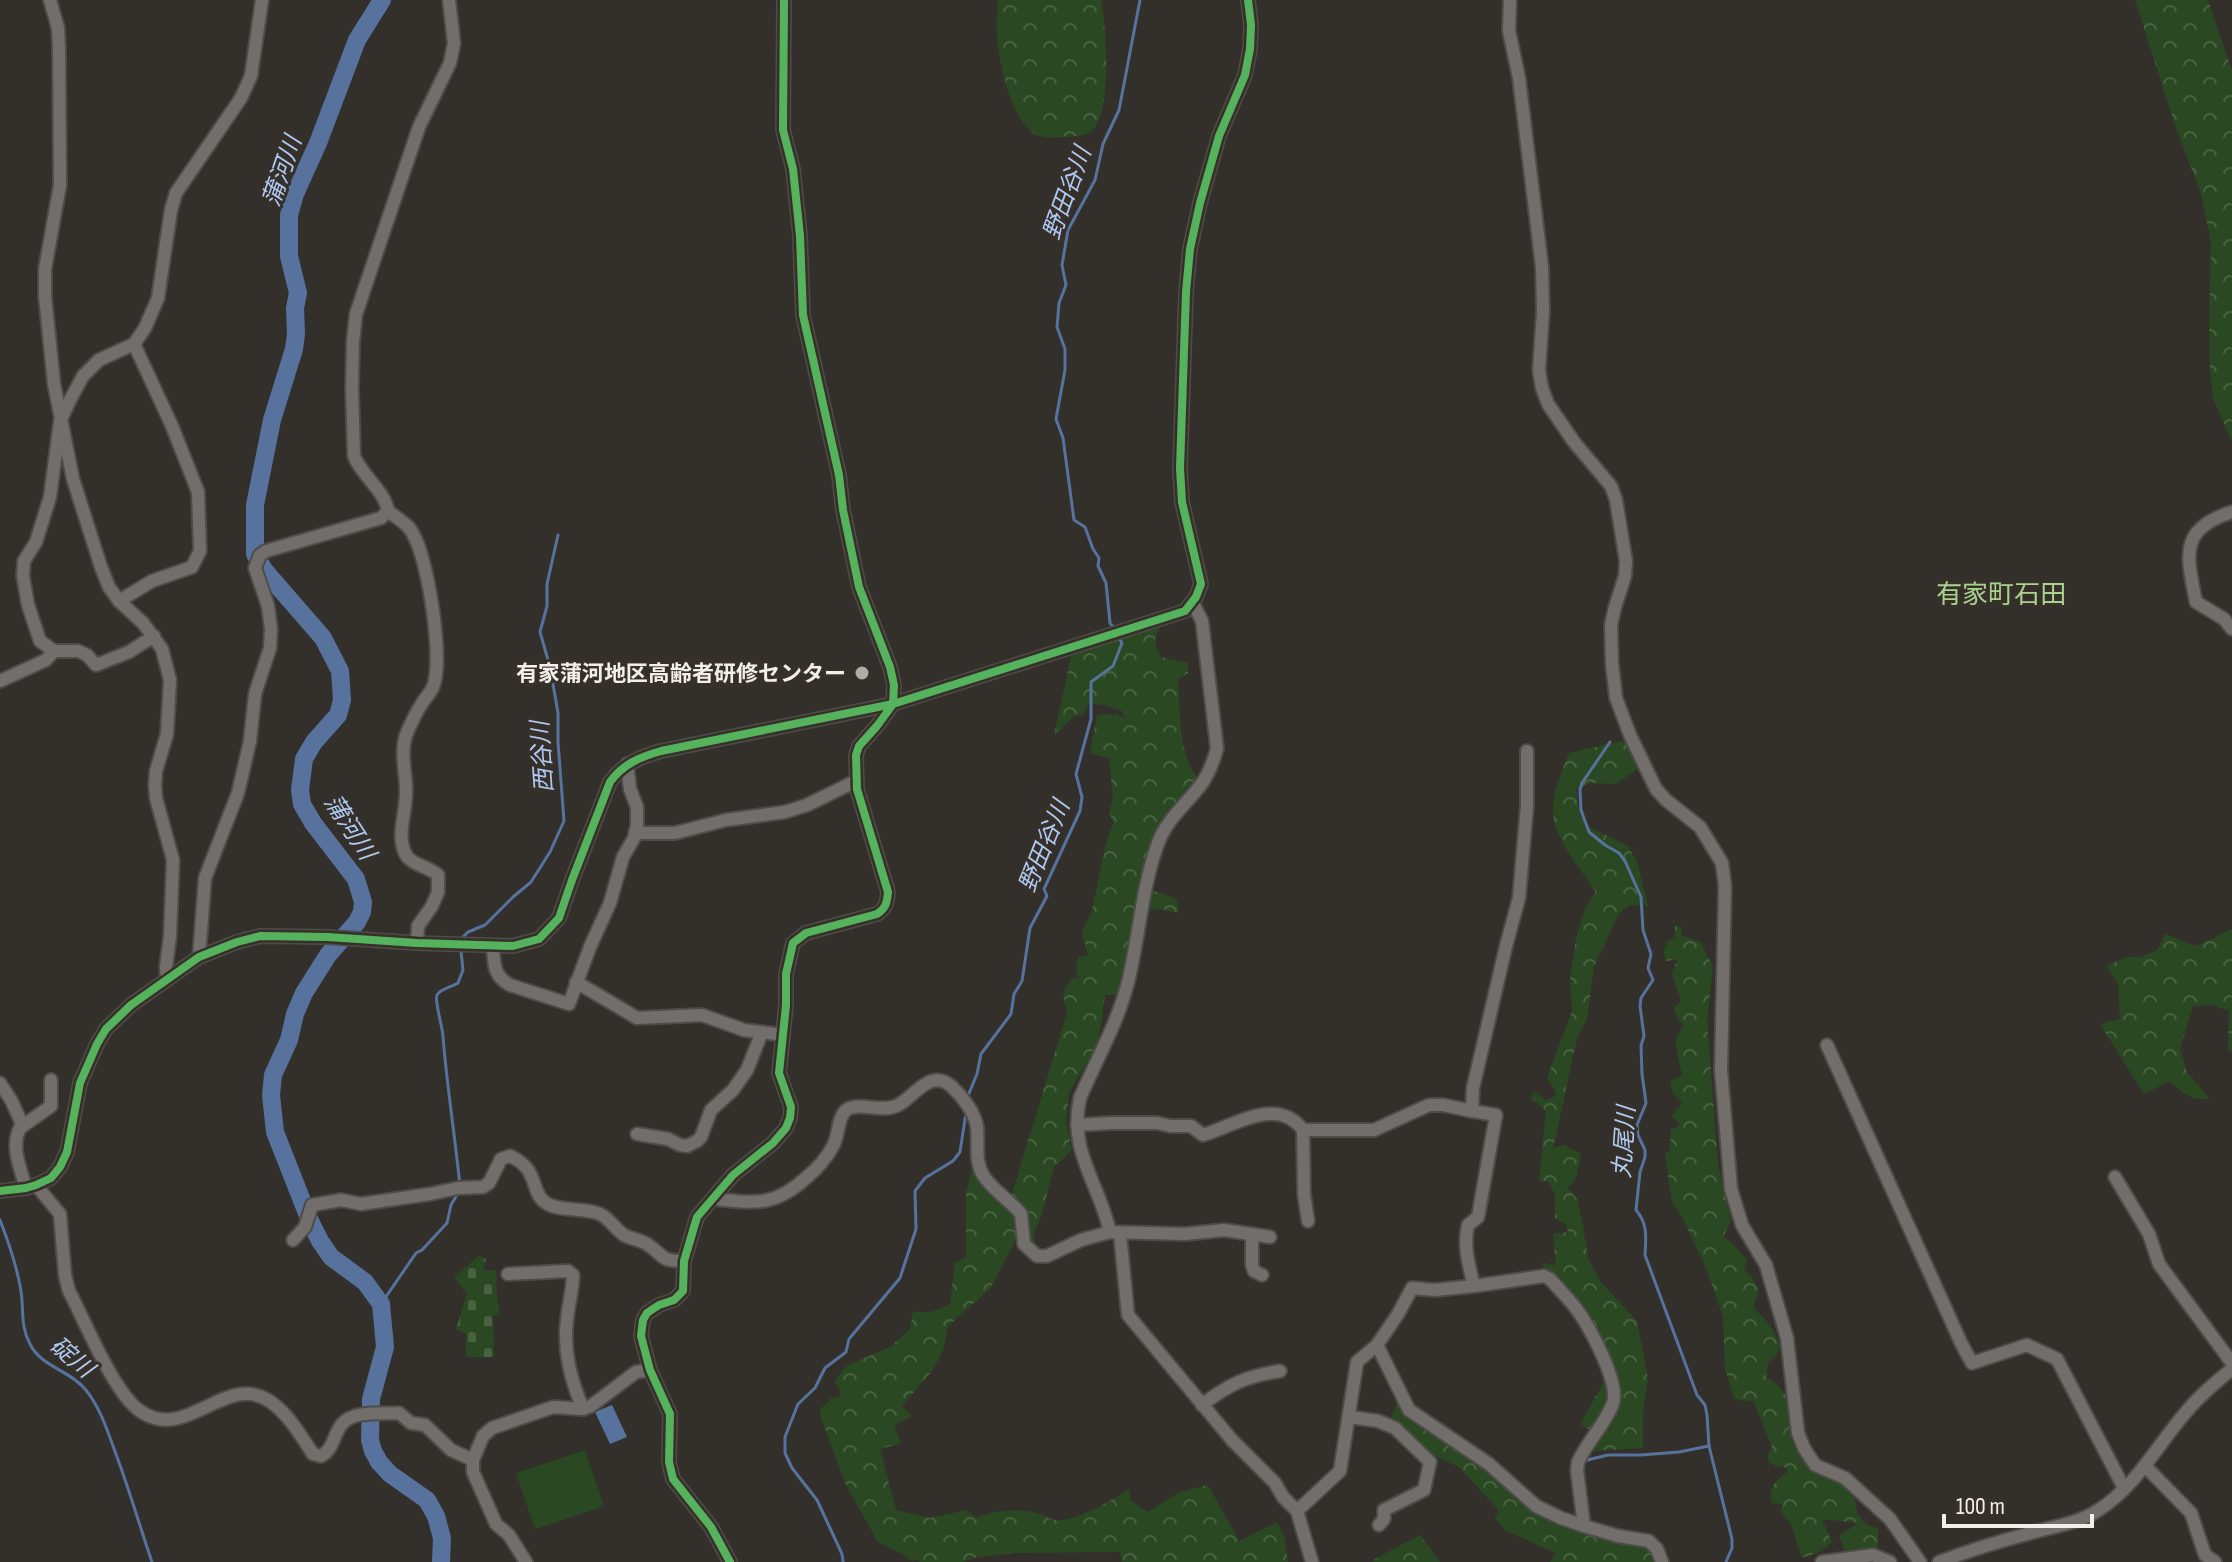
<svg xmlns="http://www.w3.org/2000/svg" width="2232" height="1562" viewBox="0 0 2232 1562" font-family="'Sofia Sans Condensed','Noto Sans JP',sans-serif">
  <style>
    .forest { fill: url(#forest-crowns) }
    .cemetery { fill: url(#cemetery-stones) }
    .park { fill: #2a4821 }
    .water { fill: #56729d }
    .lines { fill: none; stroke-linecap: round; stroke-linejoin: round }
    .stream { stroke: #56729d; stroke-width: 3 }
    .river { stroke: #56729d; stroke-width: 18 }
    .minor-casing { stroke: #4e4c48; stroke-width: 16 }
    .minor { stroke: #716e6c; stroke-width: 12 }
    .cycleway-casing { stroke: #363029; stroke-width: 13 }
    .cycleway { stroke: #56b35d; stroke-width: 8 }
    .poi-dot { fill: #afaca8; stroke: #363029; stroke-width: 3 }
    .labels { text-anchor: middle; stroke-width: 6; stroke-linejoin: round; paint-order: stroke }
    .poi-label { font-size: 22px; font-weight: bold; fill: #f2eeea; stroke: #363029; text-anchor: end }
    .water-label { font-size: 24px; font-style: italic; fill: #adc9f4; stroke: #363029 }
    .quarter-label { font-size: 26px; fill: #a8d28f; stroke: #363029 }
  </style>
  <defs>
    <pattern id="forest-crowns" width="20" height="18" patternUnits="userSpaceOnUse" patternTransform="scale(2)"><rect width="20" height="18" fill="#2a4821"/><path d="M2 6a3 3 0 1 1 6 0M12 15a3 3 0 1 1 6 0" fill="none" stroke="#496341"/></pattern>
    <pattern id="cemetery-stones" width="16" height="16" patternUnits="userSpaceOnUse" patternTransform="scale(2)"><rect width="16" height="16" fill="#2a4821"/><path d="M2 7V4a2 2 0 0 1 4 0v3zM10 15v-3a2 2 0 0 1 4 0v3z" fill="#496341"/></pattern>
  </defs>
  <rect width="100%" height="100%" fill="#33302c"/>
  <!-- forest -->
  <g class="forest">
    <path d="M998,0H1101C1106,28 1112,103 1095,127C1087,138 1074,136 1062,137C1051,138 1041,139 1032,132C1009,115 998,58 997,31C996,21 998,10 998,0Z"/>
    <polygon points="2135,0 2208,0 2232,71 2232,442 2213,398 2210,369 2209,325 2211,242 2201,194 2176,128"/>
    <path d="M1163,624C1153,637 1153,644 1161,657L1188,663V673L1178,679C1180,706 1178,762 1200,779L1172,809L1153,845L1141,887L1176,898L1179,913L1159,909L1136,912L1120,995H1105L1101,1027L1095,1049L1069,1093L1066,1121L1072,1150L1054,1167L1042,1214L1034,1232L1035,1251L1018,1235L990,1289L948,1326L943,1351L932,1371L902,1406L912,1416L894,1426L901,1443L880,1449L896,1510L930,1518L967,1510L976,1518C997,1510 1015,1508 1037,1513C1043,1515 1049,1519 1055,1520C1075,1523 1113,1499 1130,1489V1500L1148,1512L1180,1492L1208,1485L1239,1541L1277,1522L1284,1536L1288,1562H1122L1120,1552L1014,1553L977,1557L963,1562H920L918,1559L912,1561L906,1556L878,1542L846,1485L820,1415L821,1408L826,1405L831,1398H838L841,1393L835,1381L846,1366L890,1347L910,1329L913,1311C928,1314 937,1312 950,1303L955,1263L966,1257V1192L972,1170L986,1191L1004,1206L1011,1197L1067,1013L1063,993L1072,978H1079L1076,973L1078,957L1088,956L1082,932L1092,910L1106,844L1113,823L1109,812L1113,799L1109,758L1090,753L1097,715L1116,714L1125,718L1122,711L1105,705L1089,704L1083,715L1074,716L1054,736L1072,652Z"/>
    <path d="M1627,740L1639,768L1616,784L1590,783L1576,789L1580,814L1587,826L1628,846L1638,864L1648,906L1629,905L1618,915L1594,967L1587,1019L1577,1039L1553,1148L1564,1145L1581,1154L1577,1176L1568,1188L1577,1199L1583,1225L1588,1258L1600,1281L1637,1321L1648,1379L1643,1410V1448L1593,1451L1599,1435L1580,1424L1603,1384L1602,1352L1581,1305L1544,1270L1542,1263L1556,1265L1553,1234L1568,1232L1566,1225L1555,1218V1195L1549,1182L1539,1180L1546,1111L1536,1102L1532,1101L1531,1096L1536,1092L1546,1101L1557,1094L1547,1078L1572,1011L1570,979L1576,938L1586,906L1596,892C1582,871 1555,840 1553,814C1552,794 1562,771 1569,753Z"/>
    <path d="M1675,926L1682,927L1681,935L1700,942L1713,966L1707,1021L1711,1072L1718,1164L1731,1222L1723,1237L1731,1242L1747,1260L1744,1270L1751,1276L1759,1290L1753,1307C1766,1319 1775,1330 1780,1347L1776,1356L1768,1363L1766,1377C1808,1403 1776,1422 1798,1452C1803,1458 1807,1467 1814,1470C1839,1484 1856,1479 1857,1514L1868,1526L1878,1528V1549L1885,1562H1866L1863,1550L1846,1554L1839,1536L1858,1523L1822,1519L1832,1542L1820,1552L1802,1558L1791,1524L1781,1513L1782,1504L1772,1503C1767,1489 1776,1480 1787,1472V1468C1772,1464 1762,1465 1772,1447L1754,1402L1734,1399L1725,1368L1723,1317L1707,1270L1682,1217L1672,1202L1665,1154L1670,1150L1671,1129L1680,1125L1672,1116L1682,1102L1673,1094L1670,1081L1682,1076L1675,1041L1683,1025L1677,1017L1674,1007L1681,1002L1672,973L1678,959L1666,961L1664,952L1667,941L1675,938Z"/>
    <path d="M2232,929V1053L2228,1050L2229,1011L2211,1005L2193,1006L2180,1049L2187,1072L2210,1099C2190,1100 2183,1094 2170,1081L2144,1094L2100,1024L2120,1019L2118,984L2106,966L2127,957H2141L2157,950L2165,934L2196,946Z"/>
    <polygon points="1397,1403 1445,1424 1459,1435 1487,1466 1534,1510 1641,1544 1651,1552 1655,1562 1550,1562 1555,1553 1505,1530 1495,1519 1499,1510 1459,1467 1402,1441 1392,1416"/>
    <polygon points="1420,1535 1440,1562 1374,1562 1373,1560"/>
  </g>
  <!-- cemetery -->
  <path class="cemetery" d="M479,1256L486,1259L483,1270H496C497,1279 496,1287 497,1295C497,1302 500,1306 499,1314L493,1316L494,1357H466V1334L456,1329L467,1294L454,1277Z"/>
  <!-- park -->
  <polygon class="park" points="585,1450 604,1506 535,1529 516,1473"/>
  <!-- water -->
  <polygon class="water" points="612,1405 627,1437 610,1444 595,1412"/>
  <g class="lines">
    <!-- stream -->
    <g class="stream">
      <polyline points="1114,628 1110,623 1106,583 1098,566 1099,558 1093,549 1085,527 1074,520 1063,438 1056,419 1065,370 1065,349 1057,327 1059,303 1066,285 1062,265 1068,230 1095,180 1103,144 1119,110 1140,0"/>
      <path d="M1610,742L1582,783L1580,790L1581,810L1589,832L1605,845L1619,853L1625,861L1641,897L1643,930L1651,954L1648,968L1653,980L1641,998L1640,1006L1644,1036L1641,1046L1642,1074L1646,1103L1637,1125L1638,1135L1645,1150V1157L1640,1172L1636,1210C1648,1224 1646,1238 1645,1255L1697,1395L1705,1405L1707,1415L1709,1446L1732,1539V1548L1726,1562"/>
      <polyline points="461,939 468,932 485,925 513,897 531,882 550,852 564,821 558,742 558,713 550,667 540,632 547,606 547,584 558,535"/>
      <polyline points="967,1098 977,1074 981,1054 1011,1014 1014,994 1022,981 1030,928 1047,896 1044,889 1080,811 1082,797 1076,774 1091,719 1091,682 1113,666 1122,643 1117,635"/>
      <path d="M460,1186C455,1136 447,1087 443,1037C443,1028 434,1000 437,995C441,988 452,987 458,983L463,970L461,951"/>
      <path d="M0,1220C9,1243 17,1267 21,1291C24,1311 20,1325 30,1344C41,1367 70,1370 86,1390C101,1409 109,1435 117,1457C130,1492 140,1527 152,1562"/>
      <polyline points="381,1304 416,1253 422,1250 447,1223 451,1205 458,1193"/>
      <polyline points="1583,1461 1608,1455 1641,1455 1679,1452 1709,1446"/>
      <polyline points="843,1562 842,1554 817,1500 792,1468 785,1453 785,1437 798,1404 815,1388 825,1368 846,1352 849,1339 900,1278 916,1229 915,1191 925,1178 953,1161 960,1152 966,1113"/>
    </g>
    <!-- river -->
    <polyline class="river" points="382,0 357,40 318,143 295,194 289,215 289,256 298,293 295,308 296,334 294,349 272,420 255,505 255,554 264,570 323,638 340,671 342,700 338,715 314,742 304,759 300,790 302,804 313,823 356,879 363,902 362,912 357,922 328,955 304,993 295,1014 289,1040 273,1075 271,1095 275,1132 310,1221 320,1241 331,1257 365,1282 381,1304 385,1347 371,1399 370,1440 373,1451 379,1462 390,1474 427,1500 436,1516 442,1538 441,1562"/>
    <defs>
      <g id="minor">
        <polyline points="50,0 58,28 59,48 60,185 45,269 45,296 54,384 73,479 101,567 109,587 119,601 143,623 162,649 170,680 167,734 156,771 155,785 156,798 173,860 170,936 166,967 167,979"/>
        <polyline points="1510,0 1509,31 1519,78 1542,267 1543,312 1539,370 1542,388 1548,404 1574,442 1611,486 1616,500 1626,561 1625,576 1615,607 1611,625 1612,664 1616,698 1630,735 1656,789 1666,800 1700,827 1722,863 1725,886 1721,1070 1731,1189 1742,1225 1766,1265 1787,1338 1798,1433 1804,1448 1815,1465 1845,1478 1890,1519 1920,1562"/>
        <path d="M2232,512C2178,529 2187,556 2196,602L2224,619L2232,629"/>
        <polyline points="119,601 152,581 192,567 200,551 198,492 172,426 134,344"/>
        <polyline points="154,636 129,652 96,665 87,655 78,651 54,651 40,641 28,605 23,576 24,561 36,542 50,497 60,422 70,400 83,376 99,360 134,344 145,328 158,298 171,210 176,193 241,98 251,76 262,0"/>
        <polyline points="0,681 46,660 54,651"/>
        <path d="M1527,751V806L1519,898L1506,946L1473,1088L1472,1111L1496,1115L1478,1217L1468,1225C1463,1246 1469,1266 1474,1286L1544,1276L1550,1279C1558,1288 1567,1297 1575,1307C1588,1324 1620,1382 1613,1403C1606,1423 1587,1442 1578,1462L1577,1470L1584,1526L1618,1536L1649,1541L1657,1549L1662,1562"/>
        <polyline points="635,833 675,833 726,820 785,812 807,805 856,781"/>
        <path d="M417,943L418,926L432,906L438,892V875C427,865 410,866 404,851C397,831 407,810 406,790C406,772 400,753 406,735C411,723 416,712 423,702C426,697 431,692 433,687C444,660 428,561 414,536C409,524 398,519 388,511C385,491 362,476 354,456L352,389L353,342L356,314L419,127L450,63L454,43L449,0"/>
        <path d="M493,946C494,963 493,976 510,985L569,1004L590,947L610,903L623,857L634,838L637,826V807L630,789L627,764"/>
        <polyline points="199,957 205,878 238,793 250,741 255,694 270,648 271,629 268,606 255,568 260,555 266,551 381,518 388,511"/>
        <polyline points="576,982 637,1018 702,1015 744,1030 783,1035"/>
        <polyline points="1827,1045 1962,1345 1972,1363 2027,1345 2057,1359 2124,1488"/>
        <polyline points="0,1083 11,1100 23,1126"/>
        <path d="M1077,1125L1112,1123H1157L1170,1126H1191L1203,1135C1234,1126 1277,1095 1303,1130L1304,1194L1308,1221"/>
        <polyline points="1303,1130 1374,1130 1429,1105 1443,1105 1472,1111"/>
        <polyline points="637,1134 668,1139 680,1145 687,1146 697,1141 701,1137 711,1110 733,1090 747,1070 762,1032"/>
        <polyline points="2115,1177 2149,1234 2159,1264 2232,1363"/>
        <path d="M36,1185L60,1214L65,1275L69,1291C85,1321 113,1392 140,1411C187,1444 226,1370 271,1402C289,1415 301,1436 313,1454L321,1456C334,1449 333,1435 342,1424C354,1410 382,1414 399,1413L411,1423L425,1425L451,1450L473,1460L483,1436L492,1428L553,1407L583,1409L591,1406L636,1372L650,1370"/>
        <path d="M26,1188C21,1170 10,1146 20,1128L51,1106V1080"/>
        <path d="M0,1191L26,1188L36,1185L51,1178L60,1167L67,1152L80,1083L97,1044L106,1029L131,1005L199,957L237,942L260,936L328,937L417,943L513,946L539,939L559,918L572,880L610,782C623,764 640,757 661,751L893,704L1185,611L1196,597L1201,584L1182,502L1180,468L1186,292L1190,249L1200,203L1219,136L1245,75L1250,49L1251,25L1248,0"/>
        <path d="M714,1199C755,1203 774,1207 806,1178C817,1169 826,1159 833,1146C839,1136 837,1120 845,1111C856,1100 883,1114 898,1105C914,1097 930,1068 951,1086C961,1095 975,1112 977,1127C979,1143 974,1160 983,1175C993,1191 1010,1200 1021,1214L1024,1244L1037,1256H1047L1081,1240L1110,1232L1185,1234L1224,1230L1270,1237"/>
        <path d="M1110,1232C1099,1183 1068,1151 1080,1098C1097,1058 1119,1021 1129,978C1139,935 1142,889 1157,846C1166,819 1187,804 1203,782C1210,771 1214,760 1217,748L1202,621L1193,603"/>
        <polyline points="1120,1234 1128,1315 1232,1440 1275,1483 1283,1497 1297,1511 1312,1562"/>
        <polyline points="1252,1234 1252,1265 1254,1271 1262,1275"/>
        <path d="M293,1240L305,1227L312,1205L341,1200L361,1204L430,1194L458,1188L483,1187L489,1183L501,1159L510,1156C540,1169 530,1193 546,1203C559,1212 585,1207 600,1214C610,1219 615,1229 624,1235C631,1239 640,1240 647,1244C665,1256 659,1261 684,1261"/>
        <path d="M508,1274L568,1271L573,1275C573,1290 568,1305 567,1320C563,1352 571,1380 583,1409"/>
        <polyline points="1377,1345 1409,1410 1489,1464 1536,1506 1561,1518 1584,1526"/>
        <path d="M1202,1405C1229,1384 1247,1376 1280,1371"/>
        <polyline points="1350,1417 1378,1421 1395,1428 1430,1462 1424,1490 1384,1510 1384,1519 1379,1525"/>
        <polyline points="473,1460 473,1472 496,1524 509,1535 526,1562"/>
        <polyline points="2146,1467 2191,1513 2205,1555 2215,1562"/>
        <polyline points="1297,1511 1340,1471 1357,1362 1377,1345 1398,1314 1412,1288 1435,1290 1474,1286"/>
        <path d="M730,1562L711,1527L673,1479L669,1462L670,1414L650,1370L641,1336L643,1320L647,1313L659,1305L674,1300L683,1291L684,1261L697,1217L733,1175L773,1143L786,1128L790,1118L791,1107L779,1073L786,1005V974L793,943L806,933L877,914C886,908 887,903 888,892L857,789L856,755L859,746L877,726L893,704L894,685L890,667L859,587L843,510L839,475L803,315L800,236L793,169L783,130L784,0"/>
        <polyline points="1822,1562 1873,1555 1890,1562"/>
        <path d="M1939,1562C1968,1551 1997,1542 2027,1534C2050,1527 2077,1524 2097,1511C2137,1486 2157,1445 2187,1411C2200,1395 2216,1382 2232,1369"/>
      </g>
    </defs>
    <!-- minor casing -->
    <use href="#minor" class="minor-casing"/>
    <!-- minor -->
    <use href="#minor" class="minor"/>
    <defs>
      <g id="cycleway">
        <path d="M0,1191L26,1188L36,1185L51,1178L60,1167L67,1152L80,1083L97,1044L106,1029L131,1005L199,957L237,942L260,936L328,937L417,943L513,946L539,939L559,918L572,880L610,782C623,764 640,757 661,751L893,704L1185,611L1196,597L1201,584L1182,502L1180,468L1186,292L1190,249L1200,203L1219,136L1245,75L1250,49L1251,25L1248,0"/>
        <path d="M730,1562L711,1527L673,1479L669,1462L670,1414L650,1370L641,1336L643,1320L647,1313L659,1305L674,1300L683,1291L684,1261L697,1217L733,1175L773,1143L786,1128L790,1118L791,1107L779,1073L786,1005V974L793,943L806,933L877,914C886,908 887,903 888,892L857,789L856,755L859,746L877,726L893,704L894,685L890,667L859,587L843,510L839,475L803,315L800,236L793,169L783,130L784,0"/>
      </g>
    </defs>
    <!-- cycleway casing -->
    <use href="#cycleway" class="cycleway-casing"/>
    <!-- cycleway -->
    <use href="#cycleway" class="cycleway"/>
  </g>
  <!-- markers -->
  <circle class="poi-dot" cx="862" cy="673" r="8"/>
  <g class="labels">
    <!-- poi labels -->
    <g class="poi-label">
      <text x="846" y="681">有家蒲河地区高齢者研修センター</text>
    </g>
    <!-- water labels -->
    <g class="water-label">
      <text transform="translate(282 171) rotate(-71)" y="8">蒲河川</text>
      <text transform="translate(1067 193) rotate(-70)" y="8">野田谷川</text>
      <text transform="translate(542 757) rotate(-94)" y="8">西谷川</text>
      <text transform="translate(350 827) rotate(57)" y="8">蒲河川</text>
      <text transform="translate(1044 846) rotate(-68)" y="8">野田谷川</text>
      <text transform="translate(1624 1142) rotate(-86)" y="8">丸尾川</text>
      <text transform="translate(72 1357) rotate(40)" y="8">碇川</text>
    </g>
    <!-- quarter labels -->
    <g class="quarter-label">
      <text x="2001" y="603">有家町石田</text>
    </g>
  </g>
  <!-- scale -->
  <path d="M1944 1514v12h148v-12" fill="none" stroke="#f2eeea" stroke-width="4"/>
  <text x="1956" y="1514" font-size="24" fill="#f2eeea" stroke="#363029" stroke-width="6" paint-order="stroke">100 m</text>
</svg>
